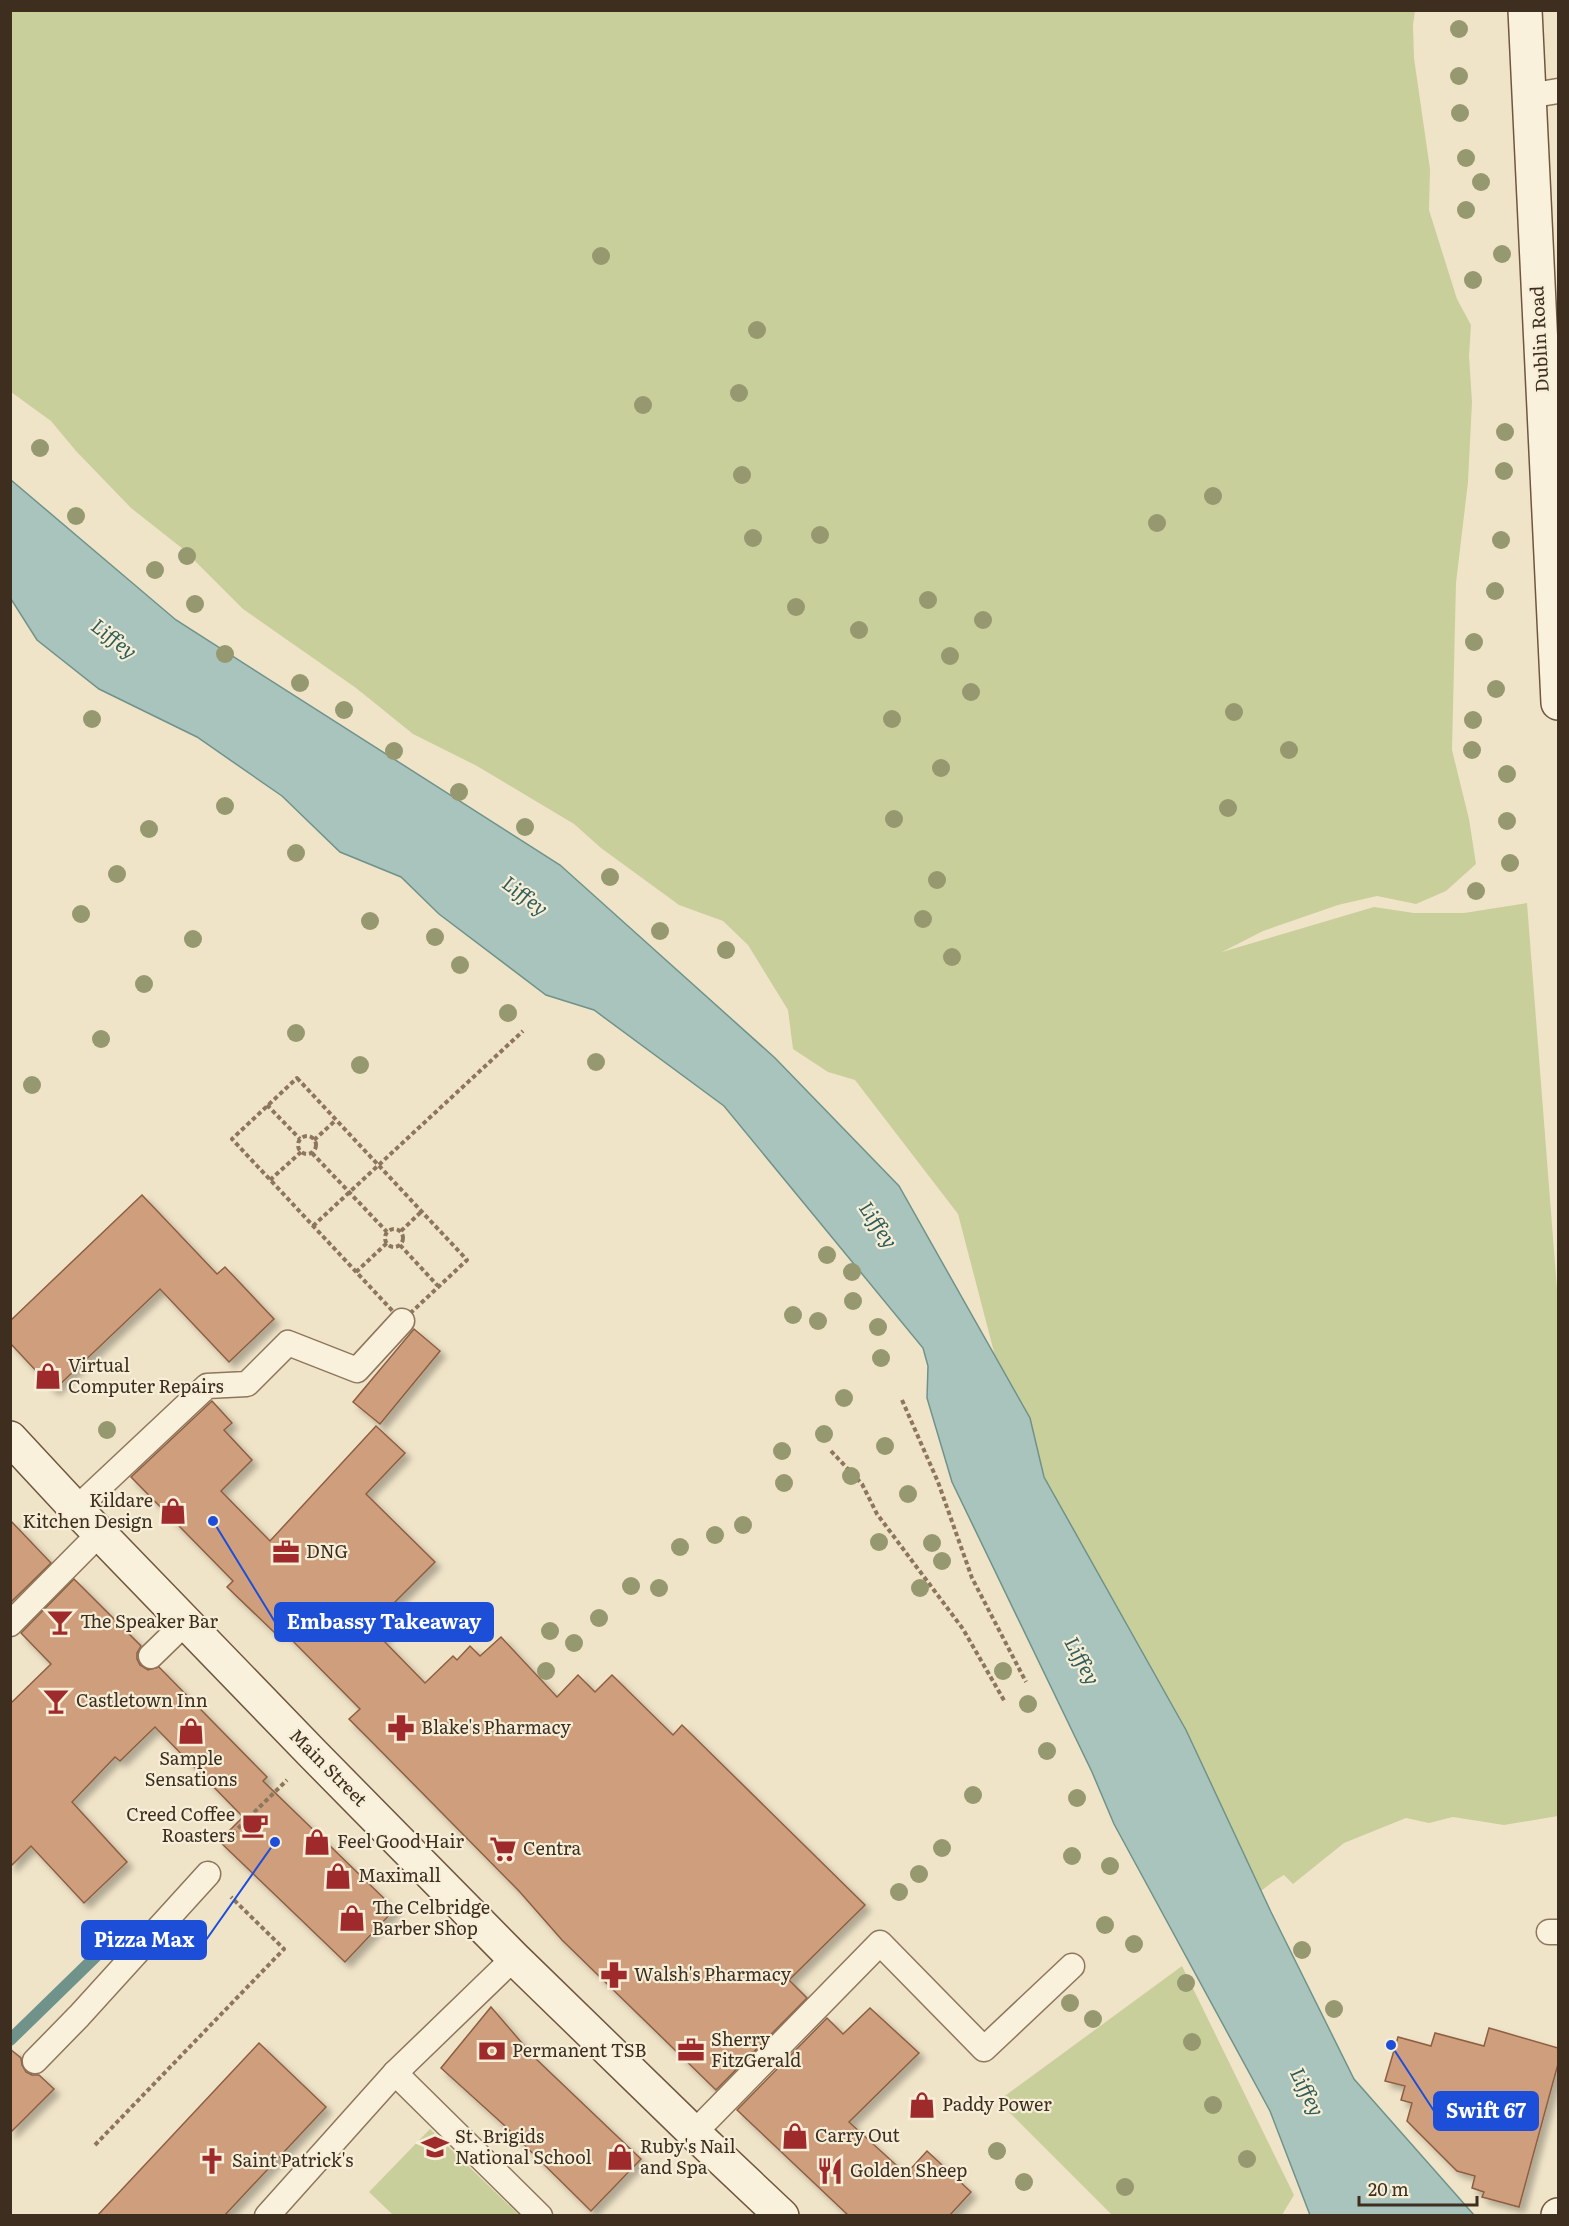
<svg xmlns="http://www.w3.org/2000/svg" width="1569" height="2226" viewBox="0 0 1569 2226" font-family="Literata,serif">
  <style>
    .green { fill: #c9cf9b }
    .water { fill: #a9c4bc; stroke: #6f938a; stroke-width: 1.5 }
    .lines { fill: none; stroke-linecap: round; stroke-linejoin: round }
    .stream { stroke: #6f938a; stroke-width: 12 }
    .building { fill: #cf9f7d; stroke: #8d5f41; stroke-width: 1.5; filter: url(#shadow) }
    .lane-casing { stroke: #8d765c; stroke-width: 27 }
    .secondary-casing { stroke: #6f573f; stroke-width: 36 }
    .path { stroke: #8d765c; stroke-width: 4; stroke-dasharray: 4.5 3; stroke-linecap: butt }
    .lane { stroke: #faf1dc; stroke-width: 24 }
    .secondary { stroke: #faf1dc; stroke-width: 33 }
    .tree { fill: #96986f }
    .labels { text-anchor: middle; stroke-width: 4.5; stroke-linejoin: round; paint-order: stroke }
    .street-label { font-size: 18px; fill: #3d2e20; stroke: #f7eed8 }
    .poi-label { font-size: 18px; fill: #3d2e20; stroke: #f7eed8; text-anchor: start }
    .water-label { font-size: 20px; font-style: italic; fill: #2f5d5a; stroke: #f7eed8 }
    .leader { fill: none; stroke: #1d4ed8; stroke-width: 2 }
    .callout-dot { fill: #1d4ed8; stroke: #f7eed8; stroke-width: 2 }
    .callout { fill: #1d4ed8; stroke: #1d4ed8; stroke-width: 2 }
    .callout-label { font-size: 20px; text-anchor: middle; font-weight: bold; fill: #fff }
  </style>
  <defs>
    <filter id="shadow"><feDropShadow dx="5.5" dy="5.5" stdDeviation="3" flood-color="#0004"/></filter>
  </defs>
  <rect width="100%" height="100%" fill="#f0e4c8"/>
  <!-- green -->
  <g class="green">
    <polygon points="11,11 1415,11 1413,25 1414,58 1430,169 1429,210 1457,299 1471,325 1469,356 1472,402 1468,482 1456,583 1452,750 1469,819 1476,864 1446,891 1416,904 1377,896 1338,905 1263,931 1222,952 1374,907 1414,913 1464,913 1527,903 1558,1302 1558,1816 1504,1825 1453,1817 1429,1823 1406,1818 1344,1843 1293,1884 1284,1875 1274,1881 1261,1891 1186,1730 1044,1477 1030,1418 995,1356 958,1214 855,1080 828,1072 793,1049 788,1010 748,945 723,921 679,905 601,848 574,824 477,766 413,734 356,688 243,609 183,549 131,508 76,451 51,421 11,392"/>
    <polygon points="1182,1966 1294,2195 1282,2215 1112,2215 998,2101"/>
    <polygon points="430,2129 519,2215 393,2215 369,2192"/>
  </g>
  <!-- water -->
  <polygon class="water" points="11,480 176,620 560,865 775,1058 899,1186 1030,1418 1044,1477 1186,1730 1271,1912 1354,2079 1474,2215 1310,2215 1270,2111 1114,1824 1092,1772 952,1482 927,1398 928,1366 923,1348 724,1106 594,1010 546,995 439,914 401,877 340,852 282,796 197,737 99,689 37,640 11,599"/>
  <g class="lines">
    <!-- stream -->
    <polyline class="stream" points="10,2040 127,1926"/>
  </g>
  <!-- building -->
  <g class="building">
    <polygon points="142,1195 217,1274 225,1267 274,1319 229,1362 160,1289 54,1390 10,1343 10,1321"/>
    <polygon points="414,1329 440,1351 380,1424 353,1402"/>
    <polygon points="212,1401 232,1423 224,1430 252,1460 221,1491 270,1541 376,1426 405,1453 366,1494 435,1562 389,1608 400,1620 381,1638 425,1683 453,1656 457,1660 470,1646 480,1656 501,1637 557,1697 578,1675 595,1692 612,1675 673,1735 682,1725 865,1905 789,1980 807,1998 716,2090 562,1940 519,1891 368,1738 349,1719 360,1709 282,1630 277,1635 227,1587 233,1581 131,1477"/>
    <polygon points="10,1520 51,1563 10,1603"/>
    <polygon points="74,1579 141,1646 137,1653 137,1659 140,1665 148,1670 159,1667 267,1777 263,1781 395,1909 345,1962 219,1841 243,1817 155,1727 120,1761 115,1757 72,1802 127,1862 84,1903 31,1846 10,1867 10,1704 51,1664 21,1633"/>
    <polygon points="491,2007 534,2057 641,2159 591,2211 504,2125 441,2068"/>
    <polygon points="870,2008 919,2053 849,2122 906,2174 927,2151 971,2192 949,2216 849,2216 737,2110 827,2018 843,2034"/>
    <polygon points="1489,2028 1558,2048 1558,2064 1519,2207 1482,2197 1484,2192 1472,2188 1475,2176 1457,2171 1407,2121 1412,2103 1401,2100 1405,2086 1385,2081 1398,2037 1431,2046 1435,2033 1484,2046"/>
    <polygon points="259,2043 326,2107 224,2216 97,2216"/>
    <polygon points="10,2049 21,2058 22,2065 26,2072 32,2075 39,2075 54,2089 10,2133"/>
  </g>
  <g class="lines">
    <defs>
      <g id="lane">
        <polyline points="1528,96 1558,91"/>
        <polyline points="76,1509 207,1386 247,1384 288,1343 357,1370 402,1321"/>
        <polyline points="10,1624 100,1533"/>
        <polyline points="151,1656 187,1621"/>
        <polyline points="1549,1932 1558,1932"/>
        <polyline points="35,2061 79,2016 208,1874"/>
        <polyline points="395,2073 540,2216"/>
        <polyline points="694,2133 880,1943 984,2049 1072,1966"/>
        <polyline points="267,2216 395,2073 514,1958"/>
      </g>
      <g id="secondary">
        <polyline points="1525,10 1558,703"/>
        <polyline points="10,1438 76,1509 313,1754 514,1958 694,2133 782,2216"/>
        <polyline points="1558,2216 1558,2215"/>
      </g>
    </defs>
    <!-- lane casing -->
    <use href="#lane" class="lane-casing"/>
    <!-- secondary casing -->
    <use href="#secondary" class="secondary-casing"/>
    <!-- path -->
    <g class="path">
      <polygon points="297,1078 467,1260 402,1321 232,1139"/>
      <polyline points="267,1105 300,1139"/>
      <circle cx="307" cy="1145" r="9"/>
      <polyline points="314,1140 336,1120"/>
      <polyline points="312,1153 387,1232"/>
      <polyline points="270,1180 301,1152"/>
      <polyline points="313,1226 523,1031"/>
      <circle cx="394" cy="1238" r="9"/>
      <polyline points="401,1231 421,1212"/>
      <polyline points="400,1245 438,1286"/>
      <polyline points="356,1272 387,1243"/>
      <polyline points="902,1400 938,1482 972,1578 1026,1682"/>
      <polyline points="831,1451 862,1484 877,1514 963,1629 1005,1702"/>
      <polyline points="222,1844 287,1780"/>
      <polyline points="421,1934 431,1924"/>
      <polyline points="95,2145 284,1949 231,1897"/>
    </g>
    <!-- lane -->
    <use href="#lane" class="lane"/>
    <!-- secondary -->
    <use href="#secondary" class="secondary"/>
  </g>
  <!-- trees -->
  <g class="tree">
    <circle cx="1459" cy="29" r="9"/>
    <circle cx="1459" cy="76" r="9"/>
    <circle cx="1460" cy="113" r="9"/>
    <circle cx="1466" cy="158" r="9"/>
    <circle cx="1481" cy="182" r="9"/>
    <circle cx="1466" cy="210" r="9"/>
    <circle cx="1502" cy="254" r="9"/>
    <circle cx="601" cy="256" r="9"/>
    <circle cx="1473" cy="280" r="9"/>
    <circle cx="757" cy="330" r="9"/>
    <circle cx="739" cy="393" r="9"/>
    <circle cx="643" cy="405" r="9"/>
    <circle cx="1505" cy="432" r="9"/>
    <circle cx="40" cy="448" r="9"/>
    <circle cx="1504" cy="471" r="9"/>
    <circle cx="742" cy="475" r="9"/>
    <circle cx="1213" cy="496" r="9"/>
    <circle cx="76" cy="516" r="9"/>
    <circle cx="1157" cy="523" r="9"/>
    <circle cx="820" cy="535" r="9"/>
    <circle cx="753" cy="538" r="9"/>
    <circle cx="1501" cy="540" r="9"/>
    <circle cx="187" cy="556" r="9"/>
    <circle cx="155" cy="570" r="9"/>
    <circle cx="1495" cy="591" r="9"/>
    <circle cx="928" cy="600" r="9"/>
    <circle cx="195" cy="604" r="9"/>
    <circle cx="796" cy="607" r="9"/>
    <circle cx="983" cy="620" r="9"/>
    <circle cx="859" cy="630" r="9"/>
    <circle cx="1474" cy="642" r="9"/>
    <circle cx="225" cy="654" r="9"/>
    <circle cx="950" cy="656" r="9"/>
    <circle cx="300" cy="683" r="9"/>
    <circle cx="1496" cy="689" r="9"/>
    <circle cx="971" cy="692" r="9"/>
    <circle cx="344" cy="710" r="9"/>
    <circle cx="1234" cy="712" r="9"/>
    <circle cx="92" cy="719" r="9"/>
    <circle cx="892" cy="719" r="9"/>
    <circle cx="1473" cy="720" r="9"/>
    <circle cx="1289" cy="750" r="9"/>
    <circle cx="1472" cy="750" r="9"/>
    <circle cx="394" cy="751" r="9"/>
    <circle cx="941" cy="768" r="9"/>
    <circle cx="1507" cy="774" r="9"/>
    <circle cx="459" cy="792" r="9"/>
    <circle cx="225" cy="806" r="9"/>
    <circle cx="1228" cy="808" r="9"/>
    <circle cx="894" cy="819" r="9"/>
    <circle cx="1507" cy="821" r="9"/>
    <circle cx="525" cy="827" r="9"/>
    <circle cx="149" cy="829" r="9"/>
    <circle cx="296" cy="853" r="9"/>
    <circle cx="1510" cy="863" r="9"/>
    <circle cx="117" cy="874" r="9"/>
    <circle cx="610" cy="877" r="9"/>
    <circle cx="937" cy="880" r="9"/>
    <circle cx="1476" cy="891" r="9"/>
    <circle cx="81" cy="914" r="9"/>
    <circle cx="923" cy="919" r="9"/>
    <circle cx="370" cy="921" r="9"/>
    <circle cx="660" cy="931" r="9"/>
    <circle cx="435" cy="937" r="9"/>
    <circle cx="193" cy="939" r="9"/>
    <circle cx="726" cy="950" r="9"/>
    <circle cx="952" cy="957" r="9"/>
    <circle cx="460" cy="965" r="9"/>
    <circle cx="144" cy="984" r="9"/>
    <circle cx="508" cy="1013" r="9"/>
    <circle cx="296" cy="1033" r="9"/>
    <circle cx="101" cy="1039" r="9"/>
    <circle cx="596" cy="1062" r="9"/>
    <circle cx="360" cy="1065" r="9"/>
    <circle cx="32" cy="1085" r="9"/>
    <circle cx="827" cy="1255" r="9"/>
    <circle cx="852" cy="1272" r="9"/>
    <circle cx="853" cy="1301" r="9"/>
    <circle cx="793" cy="1315" r="9"/>
    <circle cx="818" cy="1321" r="9"/>
    <circle cx="878" cy="1327" r="9"/>
    <circle cx="881" cy="1358" r="9"/>
    <circle cx="844" cy="1398" r="9"/>
    <circle cx="107" cy="1430" r="9"/>
    <circle cx="824" cy="1434" r="9"/>
    <circle cx="885" cy="1446" r="9"/>
    <circle cx="782" cy="1451" r="9"/>
    <circle cx="851" cy="1476" r="9"/>
    <circle cx="784" cy="1483" r="9"/>
    <circle cx="908" cy="1494" r="9"/>
    <circle cx="743" cy="1525" r="9"/>
    <circle cx="715" cy="1535" r="9"/>
    <circle cx="879" cy="1542" r="9"/>
    <circle cx="932" cy="1543" r="9"/>
    <circle cx="680" cy="1547" r="9"/>
    <circle cx="942" cy="1561" r="9"/>
    <circle cx="631" cy="1586" r="9"/>
    <circle cx="659" cy="1588" r="9"/>
    <circle cx="920" cy="1588" r="9"/>
    <circle cx="599" cy="1618" r="9"/>
    <circle cx="550" cy="1631" r="9"/>
    <circle cx="574" cy="1643" r="9"/>
    <circle cx="546" cy="1671" r="9"/>
    <circle cx="1003" cy="1671" r="9"/>
    <circle cx="1028" cy="1704" r="9"/>
    <circle cx="1047" cy="1751" r="9"/>
    <circle cx="973" cy="1795" r="9"/>
    <circle cx="1077" cy="1798" r="9"/>
    <circle cx="942" cy="1848" r="9"/>
    <circle cx="1072" cy="1856" r="9"/>
    <circle cx="1110" cy="1866" r="9"/>
    <circle cx="919" cy="1874" r="9"/>
    <circle cx="899" cy="1892" r="9"/>
    <circle cx="1105" cy="1925" r="9"/>
    <circle cx="1134" cy="1944" r="9"/>
    <circle cx="1302" cy="1950" r="9"/>
    <circle cx="1186" cy="1983" r="9"/>
    <circle cx="1070" cy="2003" r="9"/>
    <circle cx="1334" cy="2009" r="9"/>
    <circle cx="1093" cy="2019" r="9"/>
    <circle cx="1192" cy="2042" r="9"/>
    <circle cx="1213" cy="2105" r="9"/>
    <circle cx="997" cy="2151" r="9"/>
    <circle cx="1247" cy="2159" r="9"/>
    <circle cx="1024" cy="2182" r="9"/>
    <circle cx="1125" cy="2187" r="9"/>
  </g>
  <!-- icons -->
  <defs>
    <symbol id="shop-bare" viewBox="-9 -9 18 18"><path d="M-5-2.5h2.3a2.7 3.5 0 0 1 5.4 0H5L5.5 6h-11ZM-1.5-2.5h3a1.5 2.3 0 0 0-3 0Z" fill="#9e2a2b" stroke="#f7eed8" stroke-width="2.5" paint-order="stroke"/></symbol>
    <symbol id="office-bare" viewBox="-9 -9 18 18"><path d="M-6-3h4V-5.5h4V-3h4V5H-6ZM-1-4.5V-3h2v-1.5ZM-6 0V1H6V0Z" fill="#9e2a2b" stroke="#f7eed8" stroke-width="2.5" paint-order="stroke"/></symbol>
    <symbol id="bar-bare" viewBox="-9 -9 18 18"><path d="M-6-5H6L.8 .8V4.5H3.5V6h-7V4.5H-.8V.8Z" fill="#9e2a2b" stroke="#f7eed8" stroke-width="2.5" paint-order="stroke"/></symbol>
    <symbol id="pharmacy-bare" viewBox="-9 -9 18 18"><path d="M-2-6h4v4h4v4h-4v4h-4v-4h-4v-4h4Z" fill="#9e2a2b" stroke="#f7eed8" stroke-width="2.5" paint-order="stroke"/></symbol>
    <symbol id="cafe-bare" viewBox="-9 -9 18 18"><path d="M-5.5-4.5H6V0H3Q3 3.5 0 3.5H-2.5Q-5.5 3.5-5.5 0ZM3-3.2v2h1.7v-2ZM-6 4.5H4V6H-6Z" fill="#9e2a2b" stroke="#f7eed8" stroke-width="2.5" paint-order="stroke"/></symbol>
    <symbol id="supermarket-bare" viewBox="-9 -9 18 18"><path d="M-6-5.5h2.5l.6 2H6L4.5 2H-2.5L-4.4-4H-6ZM-1.5 3.2a1.3 1.3 0 1 0 .1 0ZM3 3.2a1.3 1.3 0 1 0 .1 0Z" fill="#9e2a2b" stroke="#f7eed8" stroke-width="2.5" paint-order="stroke"/></symbol>
    <symbol id="bank-bare" viewBox="-9 -9 18 18"><path d="M-6-4H6V4H-6ZM0-2.3a2.3 2.3 0 1 0 0 4.6a2.3 2.3 0 1 0 0-4.6Z" fill="#9e2a2b" stroke="#f7eed8" stroke-width="2.5" paint-order="stroke"/></symbol>
    <symbol id="school-bare" viewBox="-9 -9 18 18"><path d="M0-5L7-2L0 1L-7-2ZM-4 1L0 2.5L4 1V4Q0 6-4 4Z" fill="#9e2a2b" stroke="#f7eed8" stroke-width="2.5" paint-order="stroke"/></symbol>
    <symbol id="church-bare" viewBox="-9 -9 18 18"><path d="M-1.2-6h2.4v3.5h3.3v2.4h-3.3V6h-2.4V-.1h-3.3v-2.4h3.3Z" fill="#9e2a2b" stroke="#f7eed8" stroke-width="2.5" paint-order="stroke"/></symbol>
    <symbol id="restaurant-bare" viewBox="-9 -9 18 18"><path d="M-5-6h1v4h1v-4h1v4h1v-4h1v5L-1.5 .5V6h-2V.5L-5-1ZM5-6V6H3V1.5H1.5Q1.5-4 5-6Z" fill="#9e2a2b" stroke="#f7eed8" stroke-width="2.5" paint-order="stroke"/></symbol>
  </defs>
  <g fill-rule="evenodd">
    <use href="#shop-bare" x="29" y="1357" width="38" height="38"/>
    <use href="#shop-bare" x="154" y="1492" width="38" height="38"/>
    <use href="#office-bare" x="267" y="1533" width="38" height="38"/>
    <use href="#bar-bare" x="41" y="1603" width="38" height="38"/>
    <use href="#bar-bare" x="37" y="1682" width="38" height="38"/>
    <use href="#pharmacy-bare" x="382" y="1709" width="38" height="38"/>
    <use href="#shop-bare" x="172" y="1712" width="38" height="38"/>
    <use href="#cafe-bare" x="236" y="1806" width="38" height="38"/>
    <use href="#shop-bare" x="298" y="1823" width="38" height="38"/>
    <use href="#supermarket-bare" x="484" y="1830" width="38" height="38"/>
    <use href="#shop-bare" x="319" y="1857" width="38" height="38"/>
    <use href="#shop-bare" x="333" y="1899" width="38" height="38"/>
    <use href="#pharmacy-bare" x="595" y="1956" width="38" height="38"/>
    <use href="#office-bare" x="672" y="2031" width="38" height="38"/>
    <use href="#bank-bare" x="473" y="2032" width="38" height="38"/>
    <use href="#shop-bare" x="903" y="2086" width="38" height="38"/>
    <use href="#shop-bare" x="776" y="2117" width="38" height="38"/>
    <use href="#school-bare" x="416" y="2128" width="38" height="38"/>
    <use href="#shop-bare" x="601" y="2138" width="38" height="38"/>
    <use href="#church-bare" x="193" y="2142" width="38" height="38"/>
    <use href="#restaurant-bare" x="811" y="2152" width="38" height="38"/>
  </g>
  <g class="labels">
    <!-- street labels -->
    <g class="street-label">
      <text transform="translate(1540 339) rotate(-93)" y="6">Dublin Road</text>
      <text transform="translate(328 1768) rotate(45)" y="6">Main Street</text>
    </g>
    <!-- poi labels -->
    <g class="poi-label">
      <text x="68" y="1372">Virtual<tspan x="68" dy="21">Computer Repairs</tspan></text>
      <text x="153" y="1507" text-anchor="end">Kildare<tspan x="153" dy="21">Kitchen Design</tspan></text>
      <text x="306" y="1558">DNG</text>
      <text x="80" y="1628">The Speaker Bar</text>
      <text x="76" y="1707">Castletown Inn</text>
      <text x="421" y="1734">Blake's Pharmacy</text>
      <text x="191" y="1765" text-anchor="middle">Sample<tspan x="191" dy="21">Sensations</tspan></text>
      <text x="235" y="1821" text-anchor="end">Creed Coffee<tspan x="235" dy="21">Roasters</tspan></text>
      <text x="337" y="1848">Feel Good Hair</text>
      <text x="523" y="1855">Centra</text>
      <text x="358" y="1882">Maximall</text>
      <text x="372" y="1914">The Celbridge<tspan x="372" dy="21">Barber Shop</tspan></text>
      <text x="634" y="1981">Walsh's Pharmacy</text>
      <text x="711" y="2046">Sherry<tspan x="711" dy="21">FitzGerald</tspan></text>
      <text x="512" y="2057">Permanent TSB</text>
      <text x="942" y="2111">Paddy Power</text>
      <text x="815" y="2142">Carry Out</text>
      <text x="455" y="2143">St. Brigids<tspan x="455" dy="21">National School</tspan></text>
      <text x="640" y="2153">Ruby's Nail<tspan x="640" dy="21">and Spa</tspan></text>
      <text x="232" y="2167">Saint Patrick's</text>
      <text x="850" y="2177">Golden Sheep</text>
    </g>
    <!-- water labels -->
    <g class="water-label">
      <text transform="translate(114 639) rotate(38)" y="7">Liffey</text>
      <text transform="translate(525 896) rotate(37)" y="7">Liffey</text>
      <text transform="translate(878 1225) rotate(56)" y="7">Liffey</text>
      <text transform="translate(1082 1661) rotate(62)" y="7">Liffey</text>
      <text transform="translate(1307 2092) rotate(64)" y="7">Liffey</text>
    </g>
  </g>
  <!-- callouts -->
  <path class="leader" d="M213 1521L275 1622M275 1842L206 1940M1391 2045L1434 2111"/>
  <g class="callout-dot">
    <circle cx="213" cy="1521" r="6"/>
    <circle cx="275" cy="1842" r="6"/>
    <circle cx="1391" cy="2045" r="6"/>
  </g>
  <g class="callout">
    <rect x="275" y="1603" width="218" height="38" rx="6"/>
    <rect x="82" y="1921" width="124" height="38" rx="6"/>
    <rect x="1434" y="2092" width="104" height="38" rx="6"/>
  </g>
  <g class="callout-label">
    <text x="384" y="1629">Embassy Takeaway</text>
    <text x="144" y="1947">Pizza Max</text>
    <text x="1486" y="2118">Swift 67</text>
  </g>
  <!-- border -->
  <rect width="1569" height="2226" fill="none" stroke="#3d2e20" stroke-width="24"/>
  <!-- scale -->
  <path d="M1359 2196v9h118v-9" fill="none" stroke="#3d2e20" stroke-width="3"/>
  <text x="1368" y="2196" font-size="18" fill="#3d2e20" stroke="#f7eed8" stroke-width="4.5" paint-order="stroke">20 m</text>
</svg>
